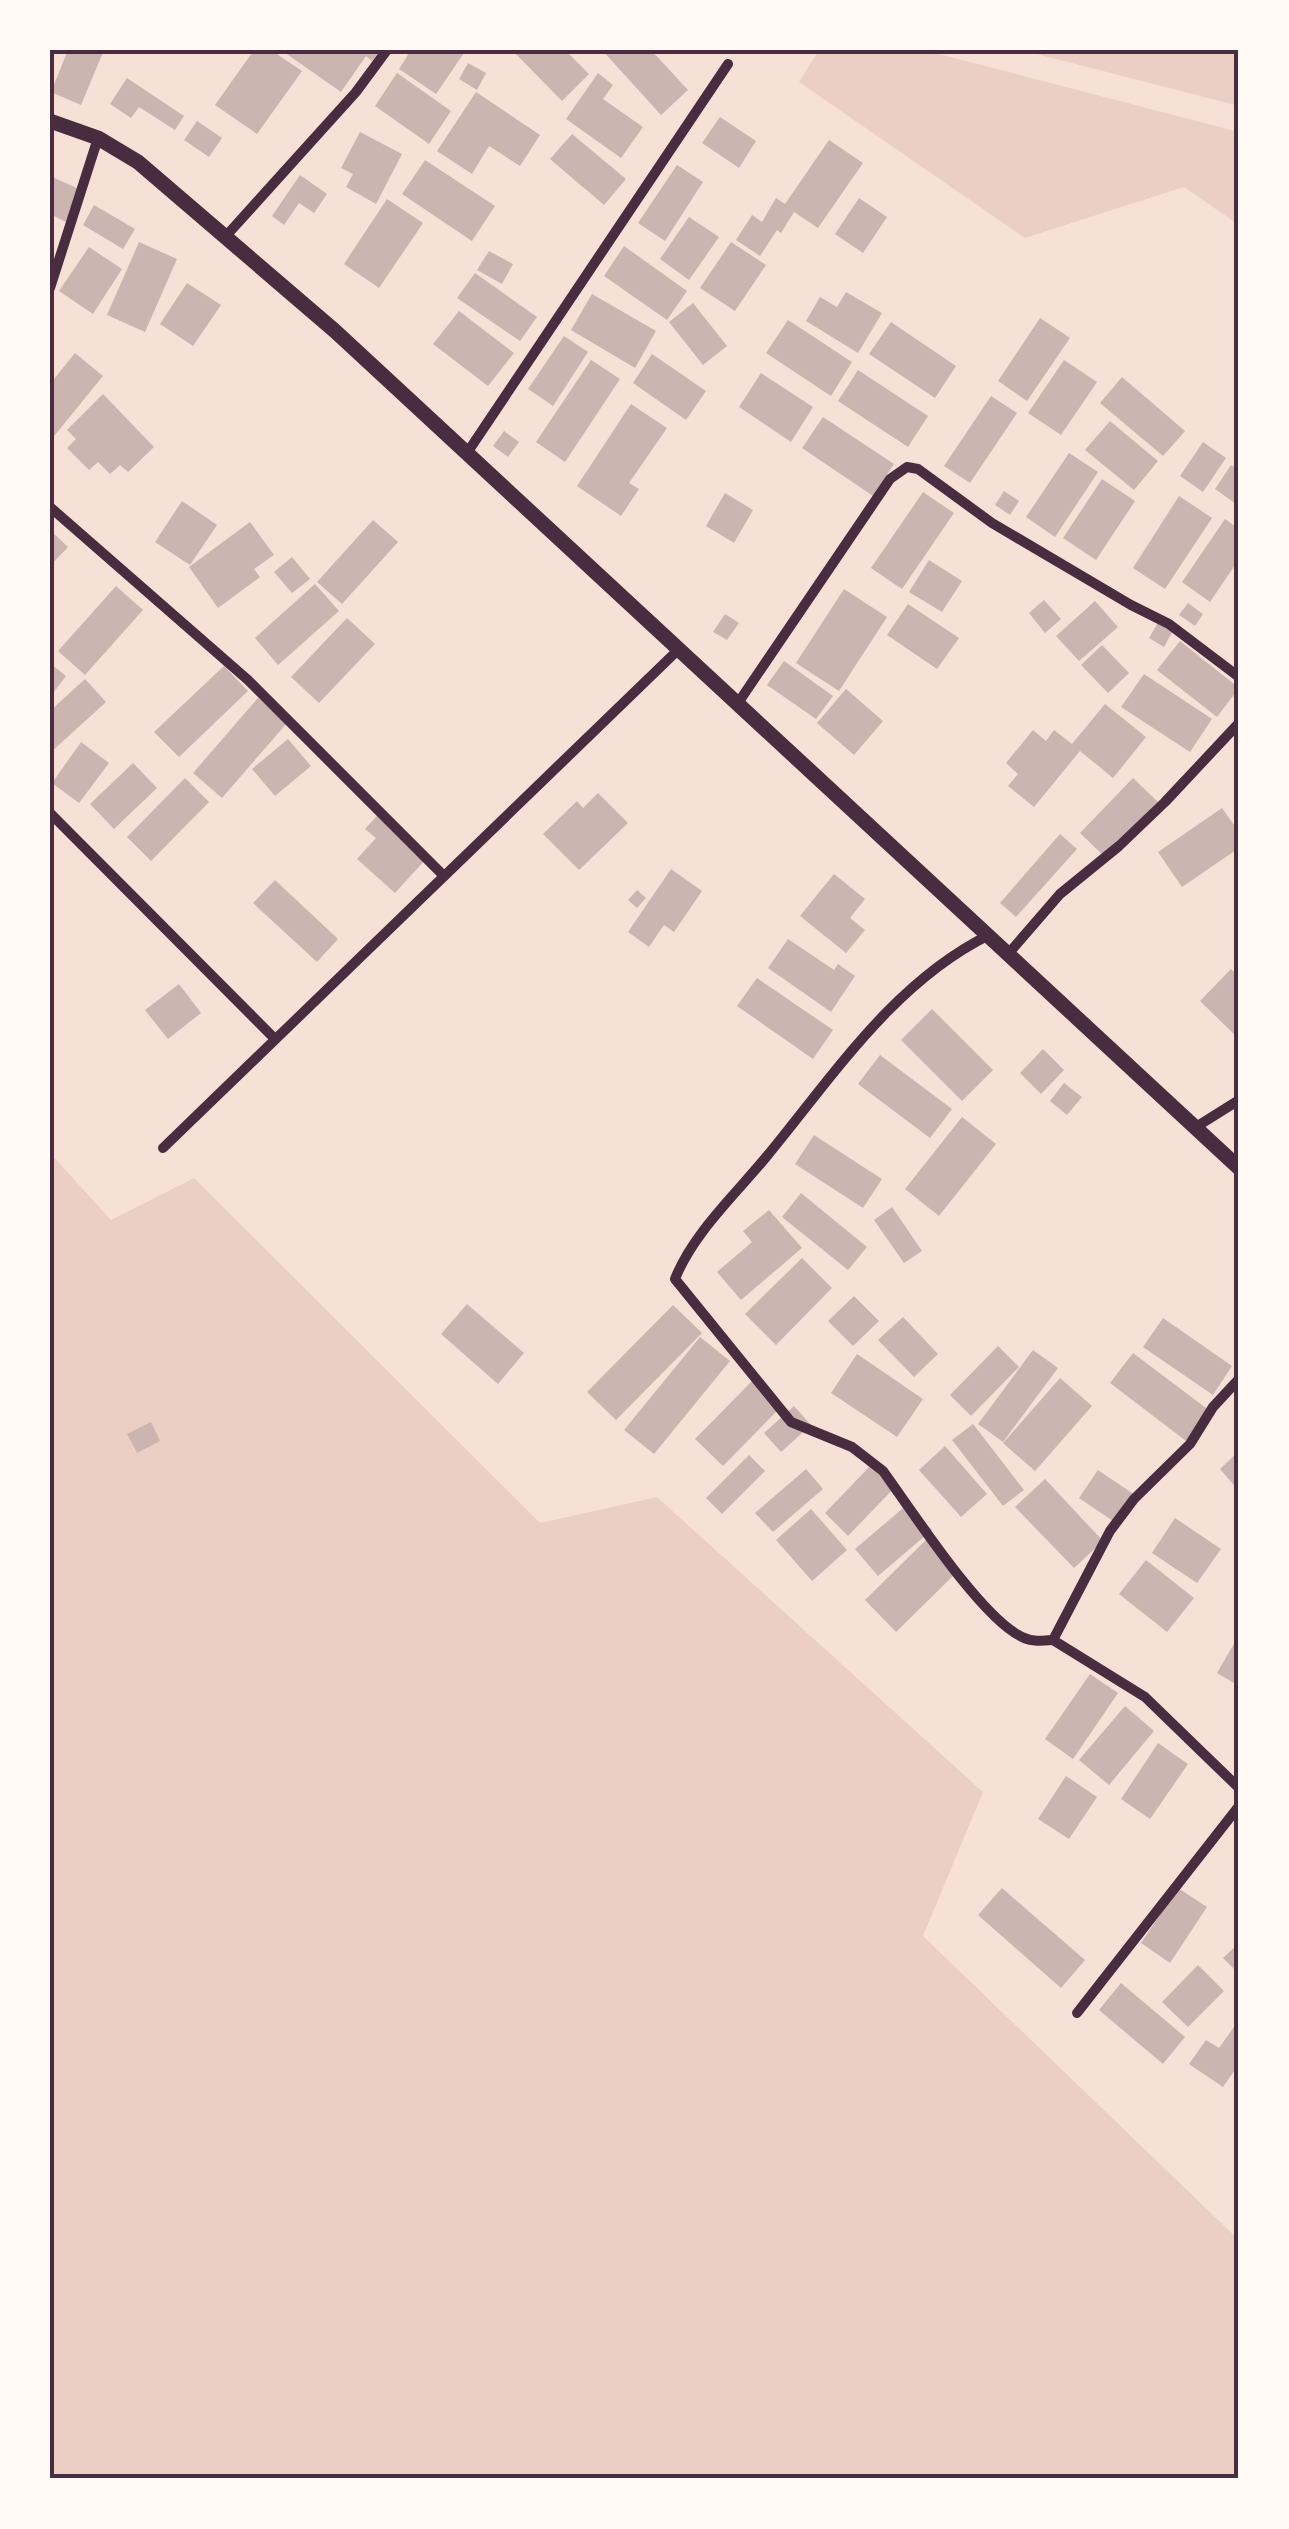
<svg xmlns="http://www.w3.org/2000/svg" width="1289" height="2529" viewBox="0 0 1289 2529" font-family="'Varela Round',sans-serif">
  <style>
    .green { fill: #ebcfc5 }
    .building { fill: #ccb4b1 }
    .lines { fill: none; stroke-linecap: round; stroke-linejoin: round }
    .minor { stroke: #4a2c40; stroke-width: 10 }
    .tertiary { stroke: #4a2c40; stroke-width: 15 }
    .neatline { fill: none; stroke: #4a2c40; stroke-width: 4 }
  </style>
  <rect width="100%" height="100%" fill="#f7e1d7"/>
  <!-- green -->
  <g class="green">
    <polygon points="819,50 924,50 1239,132 1239,225 1184,187 1025,238 799,82"/>
    <polygon points="1021,50 1239,50 1239,106"/>
    <polygon points="50,1153 111,1220 194,1178 540,1523 657,1497 983,1792 923,1936 1239,2240 1239,2479 50,2479"/>
  </g>
  <!-- building -->
  <g class="building">
    <polygon points="68,50 104,50 81,105 51,92"/>
    <polygon points="254,50 271,50 302,71 257,134 215,105"/>
    <polygon points="281,50 358,52 381,50 372,61 366,56 341,92"/>
    <polygon points="411,50 466,50 436,94 399,69"/>
    <polygon points="512,50 565,50 589,74 562,101"/>
    <polygon points="602,50 651,50 688,90 661,115"/>
    <polygon points="468,63 486,73 477,90 459,79"/>
    <polygon points="397,73 451,111 429,144 375,106"/>
    <polygon points="598,73 613,85 603,99 643,127 621,158 566,119"/>
    <polygon points="127,78 184,116 175,130 139,107 131,118 110,104"/>
    <polygon points="476,92 540,135 520,166 489,146 472,174 437,151"/>
    <polygon points="720,117 756,141 739,168 702,143"/>
    <polygon points="197,121 222,138 209,157 184,140"/>
    <polygon points="360,132 402,154 376,204 346,187 353,174 341,168"/>
    <polygon points="572,134 626,179 604,205 550,159"/>
    <polygon points="829,140 863,163 818,228 794,212 781,233 777,230 760,256 736,240 752,215 762,222 776,198 785,204"/>
    <polygon points="425,160 495,206 472,241 402,194"/>
    <polygon points="677,165 703,182 665,241 638,223"/>
    <polygon points="300,175 327,194 314,213 299,203 284,225 272,216"/>
    <polygon points="50,176 81,190 66,222 50,214"/>
    <polygon points="859,198 887,217 863,253 835,234"/>
    <polygon points="387,199 423,223 379,288 344,264"/>
    <polygon points="94,205 135,229 123,249 83,225"/>
    <polygon points="689,217 719,237 689,280 660,259"/>
    <polygon points="139,242 177,259 145,332 107,315"/>
    <polygon points="731,242 766,265 735,311 700,288"/>
    <polygon points="624,246 687,291 667,320 604,276"/>
    <polygon points="89,247 122,269 93,314 59,291"/>
    <polygon points="489,251 513,264 502,284 477,270"/>
    <polygon points="475,273 537,317 520,341 457,298"/>
    <polygon points="187,283 221,305 193,346 160,324"/>
    <polygon points="846,292 882,313 858,353 806,321 820,297 837,307"/>
    <polygon points="592,294 656,331 635,368 571,330"/>
    <polygon points="693,303 727,346 703,365 669,322"/>
    <polygon points="459,311 514,353 488,386 433,344"/>
    <polygon points="1040,318 1070,338 1027,401 998,381"/>
    <polygon points="788,320 852,362 831,396 766,353"/>
    <polygon points="891,322 956,366 935,398 869,354"/>
    <polygon points="564,336 588,352 553,406 528,389"/>
    <polygon points="75,353 103,376 50,441 50,384"/>
    <polygon points="652,354 706,391 686,420 633,383"/>
    <polygon points="591,360 620,379 565,462 536,442"/>
    <polygon points="1064,360 1097,382 1061,435 1028,413"/>
    <polygon points="858,370 928,416 908,447 838,401"/>
    <polygon points="761,373 813,407 791,442 739,407"/>
    <polygon points="1122,377 1185,431 1163,456 1100,403"/>
    <polygon points="103,394 154,447 128,472 120,465 110,474 98,462 89,470 67,448 76,439 67,430"/>
    <polygon points="991,396 1017,413 970,483 944,466"/>
    <polygon points="631,404 667,428 629,483 639,489 621,516 577,486"/>
    <polygon points="823,417 894,464 873,496 802,448"/>
    <polygon points="1110,421 1158,461 1134,490 1085,450"/>
    <polygon points="504,431 519,442 508,457 493,446"/>
    <polygon points="1203,442 1226,458 1203,492 1180,476"/>
    <polygon points="1069,453 1098,472 1055,537 1026,517"/>
    <polygon points="1231,465 1239,470 1239,506 1215,489"/>
    <polygon points="1102,479 1135,501 1096,560 1063,538"/>
    <polygon points="1004,491 1019,501 1010,515 995,505"/>
    <polygon points="923,492 954,513 902,589 871,568"/>
    <polygon points="725,493 753,510 734,543 706,526"/>
    <polygon points="1179,496 1212,518 1165,589 1133,568"/>
    <polygon points="182,501 217,525 190,565 155,542"/>
    <polygon points="1225,519 1239,529 1239,559 1210,602 1182,582"/>
    <polygon points="373,520 398,542 342,604 317,582"/>
    <polygon points="250,522 274,555 254,569 260,577 218,608 189,567"/>
    <polygon points="50,530 68,547 50,566"/>
    <polygon points="292,557 310,579 292,593 274,572"/>
    <polygon points="929,560 962,581 942,612 909,592"/>
    <polygon points="315,584 339,611 278,665 255,638"/>
    <polygon points="116,586 143,610 85,675 58,651"/>
    <polygon points="844,589 887,617 839,691 796,663"/>
    <polygon points="1044,600 1061,619 1045,633 1029,613"/>
    <polygon points="1095,601 1118,627 1079,661 1056,636"/>
    <polygon points="1188,603 1203,614 1195,626 1179,615"/>
    <polygon points="908,604 959,638 937,669 887,635"/>
    <polygon points="725,614 739,623 727,640 713,632"/>
    <polygon points="347,618 375,644 319,703 291,677"/>
    <polygon points="1159,621 1174,629 1164,647 1149,638"/>
    <polygon points="1180,641 1239,688 1217,717 1157,670"/>
    <polygon points="1102,645 1129,673 1108,693 1081,665"/>
    <polygon points="784,661 833,696 816,719 767,685"/>
    <polygon points="50,663 66,676 50,697"/>
    <polygon points="224,666 248,691 179,757 154,732"/>
    <polygon points="1144,674 1212,719 1190,752 1121,707"/>
    <polygon points="85,679 106,702 50,753 50,711"/>
    <polygon points="846,689 883,721 854,755 817,723"/>
    <polygon points="258,698 287,723 222,798 193,773"/>
    <polygon points="1105,704 1146,737 1113,778 1080,751 1034,807 1008,786 1018,774 1006,763 1033,730 1046,741 1054,730 1072,744"/>
    <polygon points="288,739 311,766 275,796 252,769"/>
    <polygon points="81,742 109,763 79,803 52,783"/>
    <polygon points="133,763 157,788 114,829 90,804"/>
    <polygon points="185,778 209,802 151,861 127,837"/>
    <polygon points="1133,778 1158,802 1105,857 1080,833"/>
    <polygon points="598,793 628,823 579,870 543,834 577,801 583,808"/>
    <polygon points="1222,808 1239,832 1239,848 1182,887 1158,852"/>
    <polygon points="377,816 426,859 395,893 357,859 376,838 365,829"/>
    <polygon points="1060,834 1077,849 1016,917 1000,903"/>
    <polygon points="671,869 702,891 674,932 664,925 649,947 628,932"/>
    <polygon points="834,874 865,899 850,918 865,930 846,953 800,916"/>
    <polygon points="275,880 338,939 317,962 253,903"/>
    <polygon points="637,890 646,898 637,908 628,900"/>
    <polygon points="788,939 834,970 838,964 855,976 831,1012 768,968"/>
    <polygon points="1231,969 1239,977 1239,1039 1200,1001"/>
    <polygon points="757,978 833,1030 813,1059 737,1006"/>
    <polygon points="179,984 201,1013 168,1039 145,1010"/>
    <polygon points="932,1009 993,1070 962,1101 901,1040"/>
    <polygon points="1043,1049 1064,1070 1041,1094 1020,1073"/>
    <polygon points="880,1055 952,1109 930,1138 858,1084"/>
    <polygon points="1064,1083 1082,1097 1067,1115 1050,1101"/>
    <polygon points="962,1117 996,1144 939,1216 905,1189"/>
    <polygon points="814,1135 882,1179 863,1208 795,1164"/>
    <polygon points="801,1193 867,1247 848,1270 782,1217"/>
    <polygon points="892,1207 922,1251 904,1263 874,1220"/>
    <polygon points="769,1210 802,1248 741,1300 717,1272 752,1242 743,1231"/>
    <polygon points="802,1258 832,1288 776,1345 745,1314"/>
    <polygon points="854,1296 879,1321 853,1346 828,1321"/>
    <polygon points="467,1304 524,1353 498,1384 441,1334"/>
    <polygon points="673,1305 702,1333 616,1420 587,1392"/>
    <polygon points="903,1317 938,1354 914,1377 878,1340"/>
    <polygon points="1163,1318 1232,1366 1213,1395 1143,1347"/>
    <polygon points="700,1337 730,1361 654,1454 624,1430"/>
    <polygon points="998,1346 1019,1367 971,1416 950,1395"/>
    <polygon points="1033,1350 1058,1368 1003,1442 978,1424"/>
    <polygon points="1133,1353 1214,1414 1190,1444 1110,1383"/>
    <polygon points="857,1354 923,1399 897,1437 831,1393"/>
    <polygon points="1060,1378 1092,1406 1035,1471 1003,1443"/>
    <polygon points="754,1379 782,1406 723,1466 695,1439"/>
    <polygon points="794,1406 811,1425 781,1452 764,1433"/>
    <polygon points="151,1422 160,1441 137,1453 127,1434"/>
    <polygon points="973,1424 1024,1490 1003,1506 952,1440"/>
    <polygon points="945,1446 987,1494 961,1517 919,1470"/>
    <polygon points="1239,1451 1239,1491 1220,1469"/>
    <polygon points="749,1455 765,1471 722,1514 706,1498"/>
    <polygon points="873,1463 897,1485 848,1536 825,1513"/>
    <polygon points="806,1469 823,1489 773,1532 755,1513"/>
    <polygon points="1098,1470 1138,1497 1119,1525 1079,1498"/>
    <polygon points="1045,1479 1103,1541 1074,1568 1015,1507"/>
    <polygon points="909,1503 932,1530 878,1576 855,1549"/>
    <polygon points="811,1509 847,1550 812,1581 776,1540"/>
    <polygon points="1175,1518 1221,1549 1197,1583 1152,1553"/>
    <polygon points="926,1540 957,1572 896,1632 865,1600"/>
    <polygon points="1146,1560 1194,1598 1167,1632 1119,1594"/>
    <polygon points="1239,1635 1239,1686 1217,1673"/>
    <polygon points="1090,1674 1118,1693 1073,1759 1045,1739"/>
    <polygon points="1125,1706 1154,1731 1109,1785 1079,1760"/>
    <polygon points="1158,1743 1188,1764 1150,1819 1121,1799"/>
    <polygon points="1066,1776 1097,1797 1069,1839 1038,1819"/>
    <polygon points="1002,1888 1085,1960 1061,1988 978,1915"/>
    <polygon points="1178,1888 1207,1907 1170,1963 1141,1943"/>
    <polygon points="1239,1943 1239,1969 1237,1972 1223,1958"/>
    <polygon points="1198,1965 1224,1991 1188,2027 1162,2002"/>
    <polygon points="1121,1983 1185,2037 1163,2064 1099,2010"/>
    <polygon points="1236,2024 1239,2026 1239,2064 1223,2087 1189,2064 1206,2040 1219,2048"/>
  </g>
  <g class="lines">
    <!-- minor -->
    <g class="minor">
      <polyline points="226,236 356,92 387,50"/>
      <polyline points="50,288 98,138"/>
      <polyline points="467,453 728,64"/>
      <polyline points="50,507 248,680 444,876"/>
      <polyline points="738,703 890,479 907,467 918,469 992,523 1131,605 1169,624 1239,677"/>
      <polyline points="50,813 275,1039"/>
      <path d="M989,935C894,982 833,1076 767,1156C736,1194 693,1233 675,1279L791,1422L852,1447L883,1471C912,1511 981,1618 1022,1637C1032,1642 1042,1641 1053,1640"/>
      <polyline points="1009,953 1060,894 1119,846 1165,802 1239,723"/>
      <polyline points="1196,1127 1239,1100"/>
      <polyline points="163,1148 679,649"/>
      <polyline points="1239,1379 1213,1407 1190,1444 1134,1499 1110,1531 1053,1640 1145,1697 1239,1788"/>
      <polyline points="1077,2013 1239,1806"/>
    </g>
    <!-- tertiary -->
    <polyline class="tertiary" points="50,121 98,138 138,162 335,331 1239,1168"/>
  </g>
  <!-- border -->
  <rect width="1289" height="2529" fill="none" stroke="#fffaf5" stroke-width="105"/>
  <rect x="52" y="52" width="1184" height="2424" class="neatline"/>
</svg>
